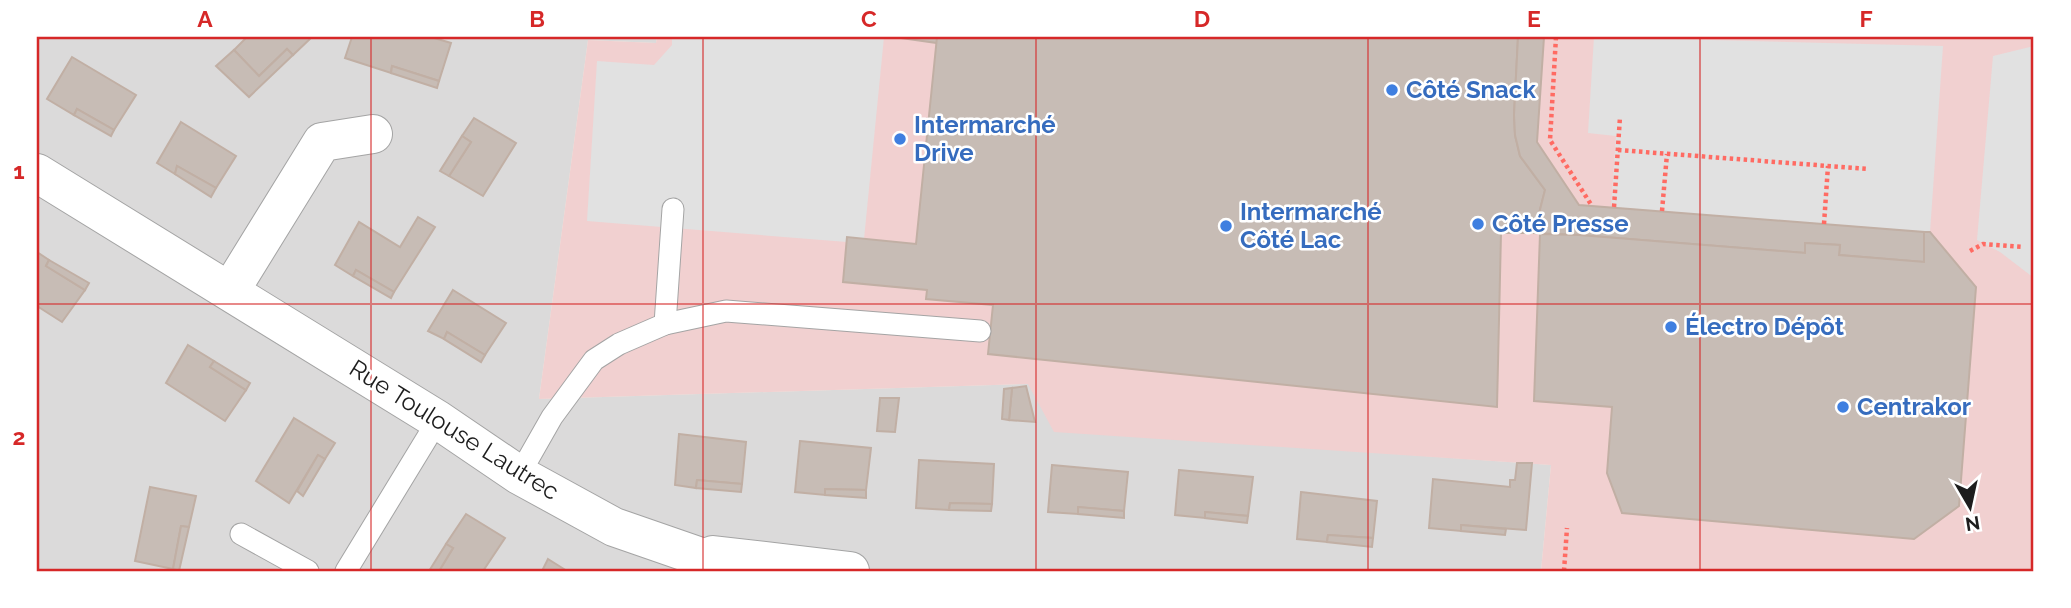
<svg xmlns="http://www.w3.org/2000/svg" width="2071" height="608" viewBox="0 0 2071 608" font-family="Raleway,sans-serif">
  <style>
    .residential { fill: #dbdada }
    .commercial { fill: #f1d0d0 }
    .parking { fill: #e1e1e1 }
    .building { fill: #c7bcb5; stroke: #c1afa4; stroke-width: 2 }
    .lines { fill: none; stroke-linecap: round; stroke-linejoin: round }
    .lane-casing { stroke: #a4a4a4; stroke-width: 23 }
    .street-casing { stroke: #a4a4a4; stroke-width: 40 }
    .path { stroke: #ff6b63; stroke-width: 4.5; stroke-dasharray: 3.5 3.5; stroke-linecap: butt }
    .lane { stroke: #fff; stroke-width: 21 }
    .street { stroke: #fff; stroke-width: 38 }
    .grid { fill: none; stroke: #d62828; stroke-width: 2; stroke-opacity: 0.55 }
    .shop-dot { fill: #3f7fe0; stroke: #fff; stroke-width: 2.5 }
    .labels { text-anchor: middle; stroke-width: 5; stroke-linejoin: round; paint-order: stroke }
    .shop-label { font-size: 24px; font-weight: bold; fill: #366cbe; stroke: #fff; text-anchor: start }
    .street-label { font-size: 24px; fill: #1d1d1d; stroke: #fff }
    .neatline { fill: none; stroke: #d62828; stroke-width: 2.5 }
    .grid-label { font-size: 23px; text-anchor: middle; font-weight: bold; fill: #d62828 }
  </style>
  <rect width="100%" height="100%" fill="#efeae2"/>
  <!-- residential -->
  <polygon class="residential" points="37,37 657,37 656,43 588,40 539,399 1028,384 1341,450 1551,465 1541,571 37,571"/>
  <!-- commercial -->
  <polygon class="commercial" points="657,37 2034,37 2034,571 1541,571 1551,465 1054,432 1028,384 539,399 588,40 656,43"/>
  <!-- parking -->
  <g class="parking">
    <polygon points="672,37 884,37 864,239 847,242 587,221 597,61 654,65 672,45"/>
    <polygon points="1594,37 1943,46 1930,232 1611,207 1616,136 1588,133"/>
    <polygon points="2034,46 2034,278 2000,252 1977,240 1993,56"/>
  </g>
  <!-- building -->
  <g class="building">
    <polygon points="247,37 312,37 293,55 287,49 259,76 234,50"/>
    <polygon points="352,37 431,37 451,43 439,81 392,66 391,73 345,58"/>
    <polygon points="894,37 937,37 937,43"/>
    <polygon points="937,37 1518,37 1514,115 1515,135 1520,156 1545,190 1534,233 1501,233 1497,407 988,354 993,305 926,299 927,290 843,282 847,237 916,244"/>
    <polygon points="1518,37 1544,37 1537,142 1579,205 1924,232 1924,262 1839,255 1840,245 1805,243 1805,253 1579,235 1534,233 1545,190 1520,156 1515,135 1514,115"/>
    <polygon points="287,49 293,55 249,97 216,66 234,50 259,76"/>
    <polygon points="72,57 136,95 114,130 77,109 74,115 47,99"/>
    <polygon points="392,66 439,81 437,88 391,73"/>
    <polygon points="77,109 114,130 111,136 74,115"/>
    <polygon points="474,118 516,143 483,196 449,176 471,142 462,136"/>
    <polygon points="181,122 236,156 216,188 177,166 175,174 157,163"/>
    <polygon points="462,136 471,142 449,176 440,171"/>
    <polygon points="177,166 216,188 211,197 175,174"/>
    <polygon points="418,217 435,227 394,292 356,270 353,276 335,265 359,222 400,247"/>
    <polygon points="1924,232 1930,232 1976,287 1959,506 1914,539 1622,513 1607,473 1612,407 1534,401 1540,234 1579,235 1805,253 1805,243 1840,245 1839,255 1924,262"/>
    <polygon points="37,252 49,260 46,266 85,290 62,322 37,306"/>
    <polygon points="49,260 89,283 85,290 46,266"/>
    <polygon points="356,270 394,292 391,298 353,276"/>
    <polygon points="453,290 506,323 485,355 447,332 444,339 428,331"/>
    <polygon points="447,332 485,355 481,362 444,339"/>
    <polygon points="188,345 214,361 210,367 246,390 225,421 166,383"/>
    <polygon points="214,361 250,383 246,390 210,367"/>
    <polygon points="1026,386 1035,422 1009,420 1012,388"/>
    <polygon points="1012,388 1009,420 1002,419 1004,389"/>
    <polygon points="880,398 899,398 895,432 877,431"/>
    <polygon points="294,418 335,443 325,459 318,455 289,503 256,481"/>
    <polygon points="679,434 746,442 742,484 697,480 696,488 675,485"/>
    <polygon points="800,441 871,448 866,490 825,489 825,495 795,492"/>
    <polygon points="318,455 325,459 303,496 297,491"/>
    <polygon points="919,460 994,464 992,504 950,503 949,510 916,508"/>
    <polygon points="1517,463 1532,463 1526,530 1461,525 1461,531 1429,528 1433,479 1510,487 1510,480 1515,480"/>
    <polygon points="1052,465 1128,472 1124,511 1078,507 1078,514 1048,512"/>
    <polygon points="1179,470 1253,477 1248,516 1205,512 1205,518 1175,515"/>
    <polygon points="697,480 742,484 741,492 696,488"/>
    <polygon points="150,487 196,496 189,527 181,526 173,569 135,561"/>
    <polygon points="825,489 866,490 866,498 825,495"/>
    <polygon points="1301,492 1377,501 1373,538 1328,535 1327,542 1297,539"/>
    <polygon points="950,503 992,504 991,511 949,510"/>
    <polygon points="1078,507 1124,511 1124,518 1078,514"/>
    <polygon points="1205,512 1248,516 1247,523 1205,518"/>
    <polygon points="466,514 505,538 483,571 439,571 453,548 446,544"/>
    <polygon points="1461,525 1506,529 1505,535 1461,531"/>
    <polygon points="181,526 189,527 179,571 173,569"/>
    <polygon points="1328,535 1373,538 1372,547 1327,542"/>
    <polygon points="446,544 453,548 439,571 429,571"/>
    <polygon points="548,559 567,571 542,571"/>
  </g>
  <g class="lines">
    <defs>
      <g id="lane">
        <polyline points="665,324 726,311 980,331"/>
        <polyline points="519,475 552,417 594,360 619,344 665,324 673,209"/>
        <polyline points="241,534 308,571"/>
        <polyline points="346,571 438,420"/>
      </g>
      <g id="street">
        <polyline points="37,173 438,420 519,475 614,527 741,571"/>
        <polyline points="230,291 322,142 373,134"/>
        <polyline points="713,555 850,571"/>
      </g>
    </defs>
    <!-- lane casing -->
    <use href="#lane" class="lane-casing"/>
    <!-- street casing -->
    <use href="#street" class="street-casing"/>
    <!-- path -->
    <g class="path">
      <polyline points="1556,37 1550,140 1592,206"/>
      <polyline points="1618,150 1868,169"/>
      <polyline points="1614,207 1620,117"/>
      <polyline points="1662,211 1667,154"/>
      <polyline points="1824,224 1828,166"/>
      <polyline points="1970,251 1983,244 2023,247"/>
      <polyline points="1564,571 1567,528"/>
    </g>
    <!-- lane -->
    <use href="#lane" class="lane"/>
    <!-- street -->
    <use href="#street" class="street"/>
  </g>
  <!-- grid -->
  <path class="grid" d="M371,37V571M703,37V571M1036,37V571M1368,37V571M1700,37V571M37,304H2034"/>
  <!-- markers -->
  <g class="shop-dot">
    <circle cx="1392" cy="90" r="7"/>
    <circle cx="900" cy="139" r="7"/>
    <circle cx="1478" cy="224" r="7"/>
    <circle cx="1226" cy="226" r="7"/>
    <circle cx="1671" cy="327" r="7"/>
    <circle cx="1843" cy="407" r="7"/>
  </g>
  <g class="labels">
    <!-- shop labels -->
    <g class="shop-label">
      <text x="1406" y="98">Côté Snack</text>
      <text x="914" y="133">Intermarché<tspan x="914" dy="28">Drive</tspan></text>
      <text x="1240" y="220">Intermarché<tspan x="1240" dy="28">Côté Lac</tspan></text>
      <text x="1492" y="232">Côté Presse</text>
      <text x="1685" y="335">Électro Dépôt</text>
      <text x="1857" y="415">Centrakor</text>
    </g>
    <!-- street labels -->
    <g class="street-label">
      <text transform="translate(454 430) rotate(32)" y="8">Rue Toulouse Lautrec</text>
    </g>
  </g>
  <!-- border -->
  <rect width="2071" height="608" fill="none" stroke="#ffffff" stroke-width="77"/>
  <!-- north arrow -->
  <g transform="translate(1970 507) rotate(171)" stroke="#ffffff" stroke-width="5" paint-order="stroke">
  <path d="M0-5L12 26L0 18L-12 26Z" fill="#1d1d1d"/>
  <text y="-10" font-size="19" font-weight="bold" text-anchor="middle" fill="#1d1d1d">N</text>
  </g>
  <rect x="38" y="38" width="1994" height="532" class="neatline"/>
  <g class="grid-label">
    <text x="205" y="27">A</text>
    <text x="537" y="27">B</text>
    <text x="869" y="27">C</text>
    <text x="1202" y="27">D</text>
    <text x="1534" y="27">E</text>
    <text x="1866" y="27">F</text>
    <text x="19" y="179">1</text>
    <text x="19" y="445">2</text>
  </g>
</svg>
